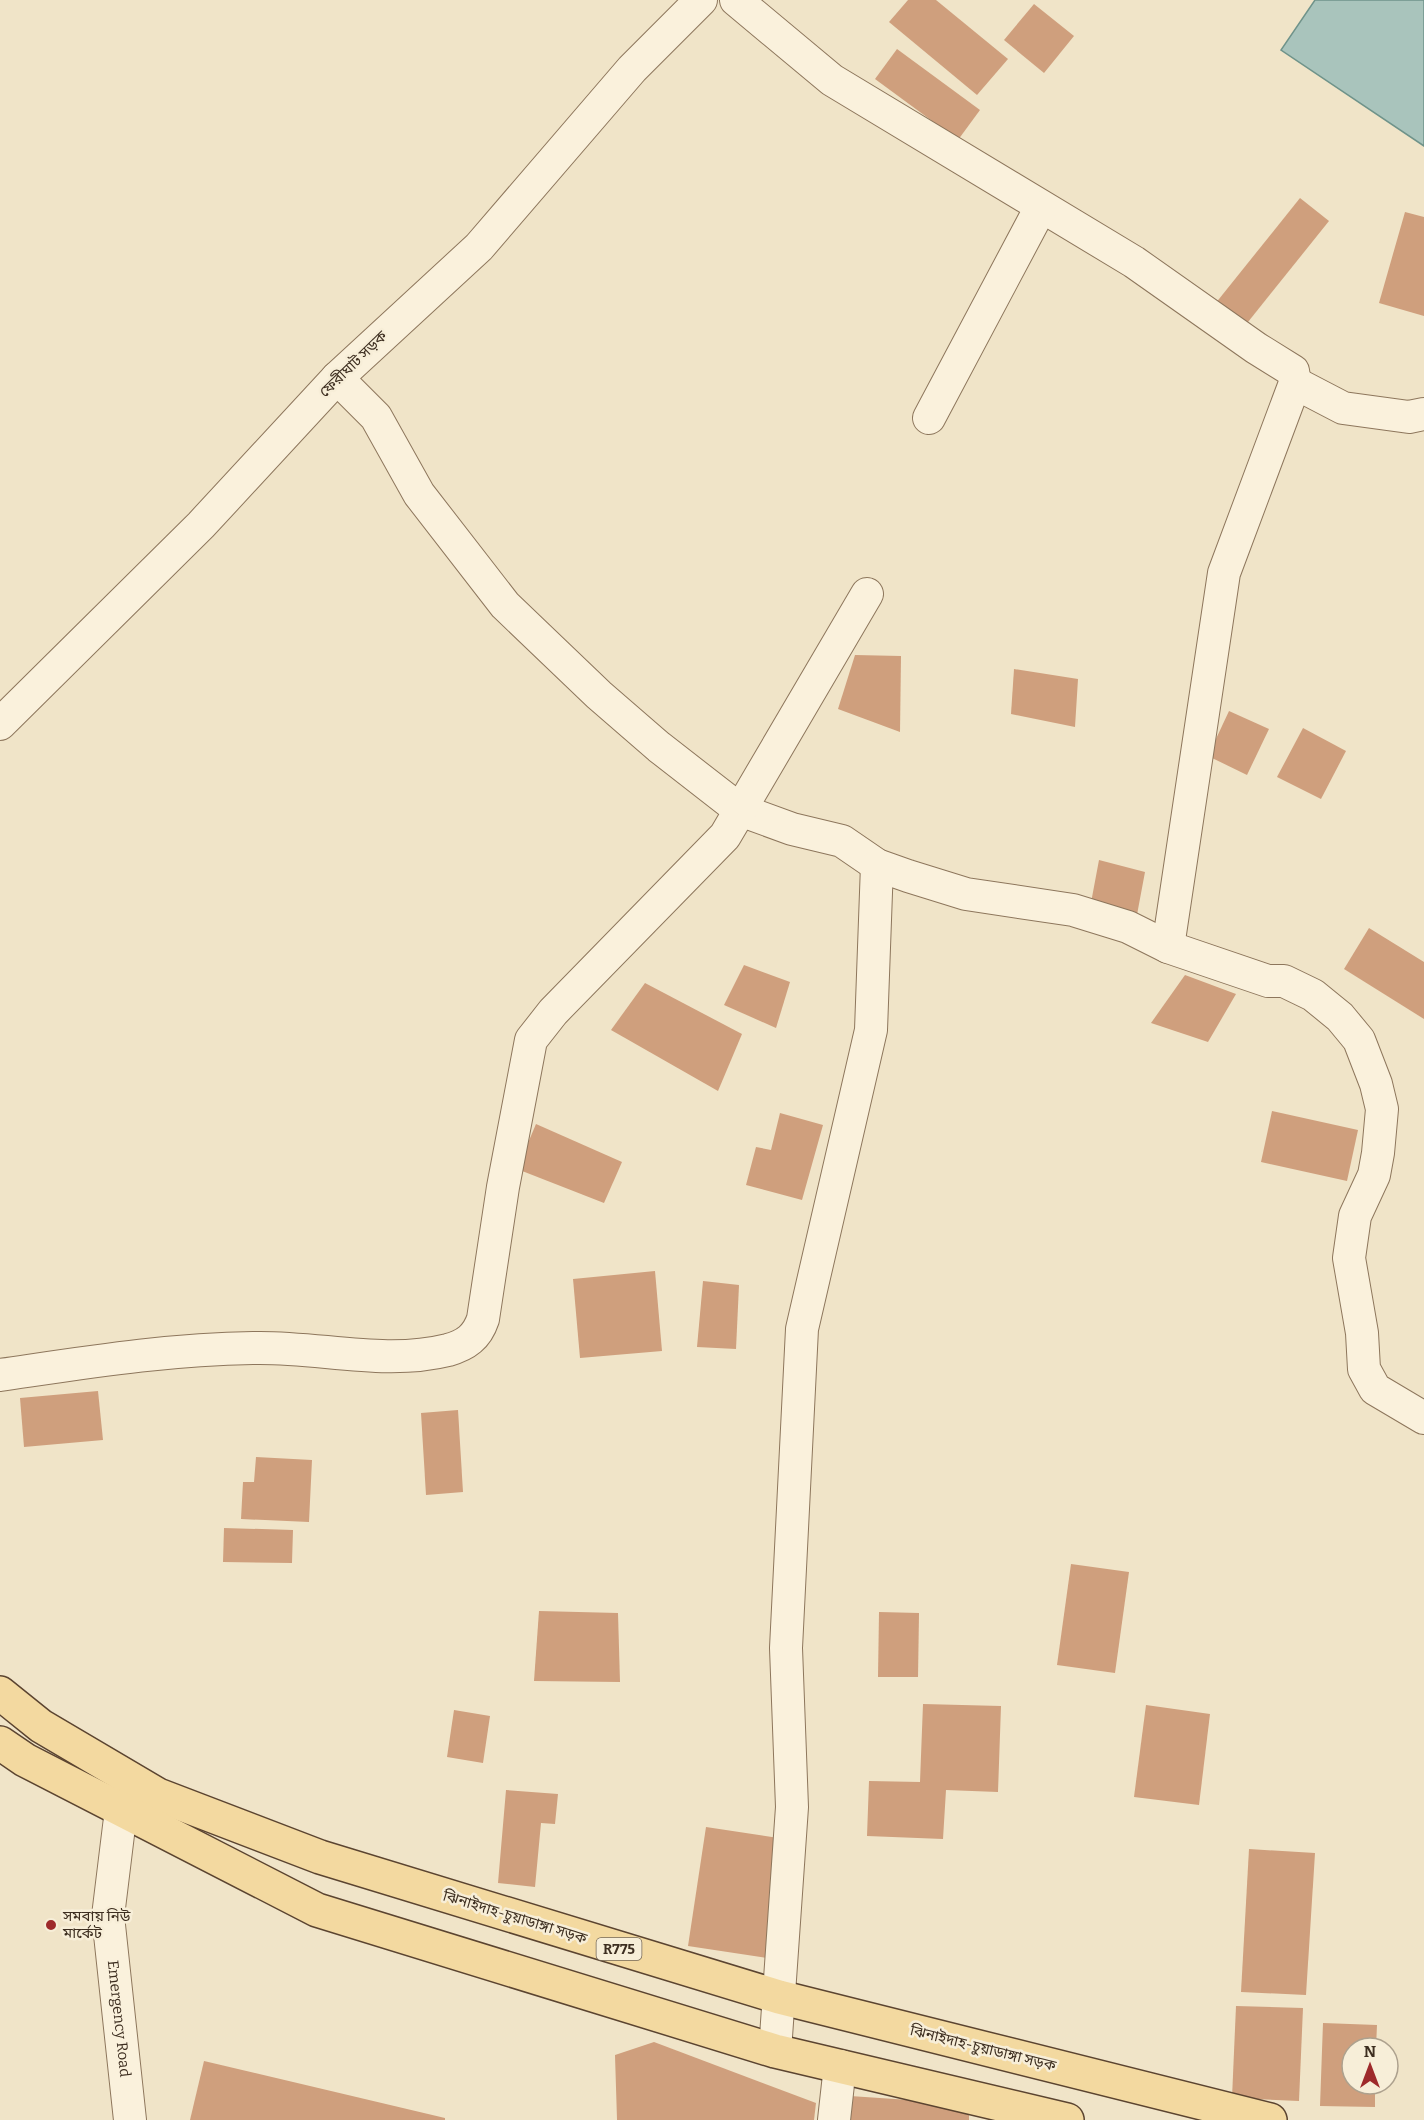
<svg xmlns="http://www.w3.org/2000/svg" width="1424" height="2120" viewBox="0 0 1424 2120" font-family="Bitter,'Noto Sans Bengali',serif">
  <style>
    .water { fill: #a9c4bc; stroke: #6f938a; stroke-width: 1.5 }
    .building { fill: #cf9f7d }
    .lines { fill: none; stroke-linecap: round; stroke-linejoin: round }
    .street-casing { stroke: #8d765c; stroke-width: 34 }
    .primary-casing { stroke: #5b4430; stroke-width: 36 }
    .street { stroke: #faf1dc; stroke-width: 32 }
    .primary { stroke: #f3d9a0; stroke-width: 33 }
    .poi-dot { fill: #9e2a2b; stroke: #f7eed8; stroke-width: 2 }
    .labels { text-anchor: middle; stroke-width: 5; stroke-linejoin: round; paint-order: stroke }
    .shield { fill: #f7eed8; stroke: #756857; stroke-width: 1.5 }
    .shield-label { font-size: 14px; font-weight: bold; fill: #3d2e20 }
    .street-label { font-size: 15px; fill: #3d2e20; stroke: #f7eed8 }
    .poi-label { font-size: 15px; fill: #3d2e20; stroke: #f7eed8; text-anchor: start }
  </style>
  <rect width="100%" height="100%" fill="#f0e4c8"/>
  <!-- water -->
  <polygon class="water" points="1315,0 1424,0 1424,146 1281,50"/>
  <!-- building -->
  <g class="building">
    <polygon points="908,0 936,0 1008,59 977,95 889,22"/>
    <polygon points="1034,4 1074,36 1044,73 1004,40"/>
    <polygon points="897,49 980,110 958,140 875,79"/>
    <polygon points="1300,198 1329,221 1244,327 1215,304"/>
    <polygon points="1405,212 1424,217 1424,316 1379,303"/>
    <polygon points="855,655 901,656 900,732 838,709"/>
    <polygon points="1014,669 1078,679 1075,727 1011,714"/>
    <polygon points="1229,711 1269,729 1247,775 1208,756"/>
    <polygon points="1303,728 1346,751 1321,799 1277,777"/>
    <polygon points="1099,860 1145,872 1136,920 1090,908"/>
    <polygon points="1369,928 1424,962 1424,1019 1344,969"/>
    <polygon points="744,965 790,982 776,1028 724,1005"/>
    <polygon points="1185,975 1236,994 1208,1042 1151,1023"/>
    <polygon points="645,983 742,1034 718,1091 611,1030"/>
    <polygon points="1272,1111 1358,1130 1347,1181 1261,1162"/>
    <polygon points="780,1113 823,1125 802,1200 746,1185 756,1147 771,1150"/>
    <polygon points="536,1124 622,1162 604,1203 517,1169"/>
    <polygon points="655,1271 662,1351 580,1358 573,1279"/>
    <polygon points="703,1281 739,1285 736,1349 697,1347"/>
    <polygon points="98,1391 103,1440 24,1447 20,1398"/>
    <polygon points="458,1410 463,1492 426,1495 421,1413"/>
    <polygon points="256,1457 312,1460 309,1522 241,1519 243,1482 254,1482"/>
    <polygon points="224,1528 293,1530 292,1563 223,1562"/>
    <polygon points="1071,1564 1129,1572 1115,1673 1057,1665"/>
    <polygon points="539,1611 618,1613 620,1682 534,1681"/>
    <polygon points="879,1612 919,1613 918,1677 878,1677"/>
    <polygon points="923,1704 1001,1706 998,1792 946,1790 943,1839 867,1836 869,1781 920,1782"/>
    <polygon points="1146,1705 1210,1714 1199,1805 1134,1797"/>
    <polygon points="454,1710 490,1716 483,1763 447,1757"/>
    <polygon points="506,1790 558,1794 555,1824 541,1823 535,1887 498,1883"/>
    <polygon points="706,1827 785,1839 767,1958 688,1946"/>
    <polygon points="1249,1849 1315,1853 1306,1995 1241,1992"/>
    <polygon points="1236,2006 1303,2008 1299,2101 1232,2098"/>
    <polygon points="1323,2023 1377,2025 1376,2048 1352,2048 1352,2084 1375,2084 1375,2107 1320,2106"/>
    <polygon points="654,2042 816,2103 814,2120 617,2120 615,2055"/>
    <polygon points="204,2061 445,2118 445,2120 190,2120"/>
    <polygon points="850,2096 969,2104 969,2120 849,2120"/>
  </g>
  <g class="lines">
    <defs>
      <g id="street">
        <polyline points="736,0 832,80 1134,262 1256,348 1293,371 1295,383 1224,573 1168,947"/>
        <polyline points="337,378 376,417 419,494 505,605 599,695 659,747 740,810 792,829 842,841 877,865 908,876 966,894 1073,910 1128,927 1168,947 1268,981 1284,981 1313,995 1340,1017 1359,1040 1376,1084 1382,1109 1378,1153 1374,1175 1355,1216 1349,1258 1362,1333 1364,1369 1375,1389 1424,1418"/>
        <polyline points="1295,383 1343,408 1409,417 1424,414"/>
        <polyline points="929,418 1041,207"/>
        <polyline points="0,724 201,525 337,378 479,247 632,69 701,0"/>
        <path d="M0,1375C83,1363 168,1349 253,1348C317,1346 384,1366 448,1350C466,1345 477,1337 483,1319L503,1187L531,1040L553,1012L725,836L867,594"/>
        <path id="s1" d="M121,1810L108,1916L130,2120"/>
        <polyline points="775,2051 792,1807 786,1648 802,1329 871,1030 877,865"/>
        <polyline points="834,2120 840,2066"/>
      </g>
      <g id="primary">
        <polyline points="0,1693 41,1726 158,1795 320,1857 779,1997 1270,2120"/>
        <polyline points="0,1743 25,1760 317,1910 775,2051 1067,2120"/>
      </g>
    </defs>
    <!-- street casing -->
    <use href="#street" class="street-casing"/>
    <!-- primary casing -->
    <use href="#primary" class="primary-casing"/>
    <!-- street -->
    <use href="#street" class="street"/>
    <!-- primary -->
    <use href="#primary" class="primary"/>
  </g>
  <!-- markers -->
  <circle class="poi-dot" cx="51" cy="1925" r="6"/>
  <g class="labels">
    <!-- shield labels -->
    <rect class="shield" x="596.5" y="1938" width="45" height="22" rx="4.5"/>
    <g class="shield-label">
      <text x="619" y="1954">R775</text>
    </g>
    <!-- street labels -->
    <g class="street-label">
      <text transform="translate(353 364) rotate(-44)" y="5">ফেরীঘাট সড়ক</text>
      <text transform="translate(515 1917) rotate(17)" y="5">ঝিনাইদাহ-চুয়াডাঙ্গা সড়ক</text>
      <text dy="5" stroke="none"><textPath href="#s1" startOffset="210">Emergency Road</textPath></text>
      <text transform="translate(983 2048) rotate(14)" y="5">ঝিনাইদাহ-চুয়াডাঙ্গা সড়ক</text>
    </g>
    <!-- poi labels -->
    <g class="poi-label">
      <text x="63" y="1921">সমবায় নিউ<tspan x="63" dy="17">মার্কেট</tspan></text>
    </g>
  </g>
  <!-- north arrow -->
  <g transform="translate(1370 2066)"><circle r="28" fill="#f7eed8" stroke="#ada18e" stroke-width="1.5"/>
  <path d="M0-4.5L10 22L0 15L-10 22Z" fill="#9e2a2b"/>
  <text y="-9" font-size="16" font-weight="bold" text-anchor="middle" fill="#3d2e20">N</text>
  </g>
</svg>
